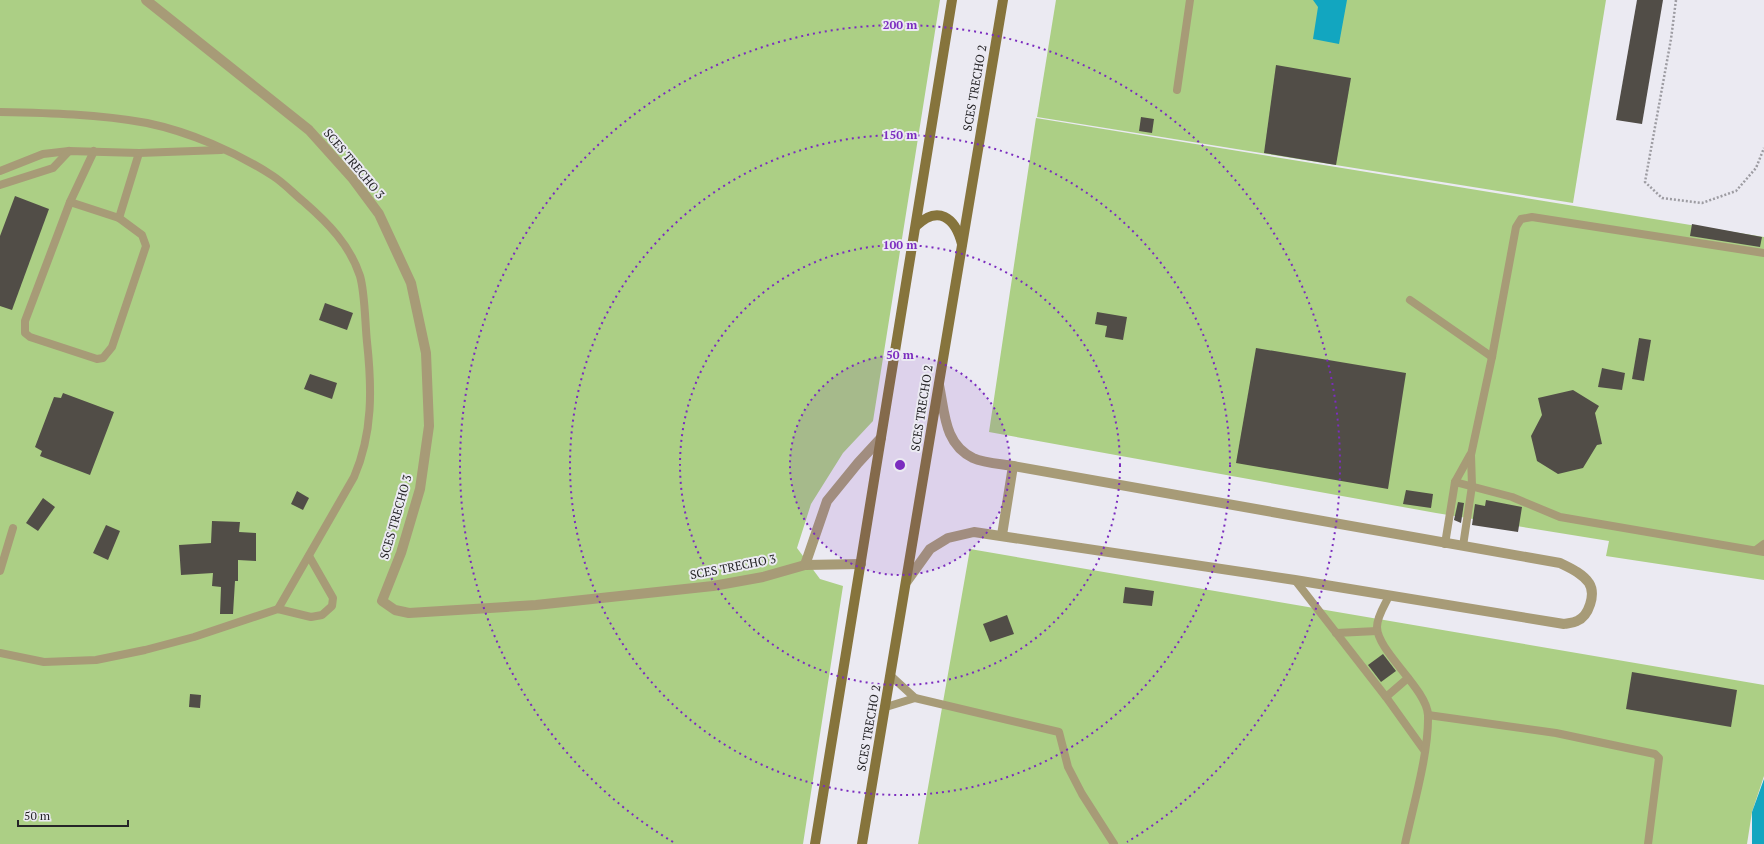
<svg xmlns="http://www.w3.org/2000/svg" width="1764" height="844" viewBox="0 0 1764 844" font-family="'PT Serif',serif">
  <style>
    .green { fill: #accf85 }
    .water { fill: #12a6c0 }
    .building { fill: #514d47 }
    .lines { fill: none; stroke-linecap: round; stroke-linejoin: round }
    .path { stroke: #9d9ca2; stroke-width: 2.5; stroke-dasharray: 2 2; stroke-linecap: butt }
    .service { stroke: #a79b77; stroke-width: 8 }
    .minor { stroke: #a79b77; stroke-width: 10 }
    .tertiary { stroke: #a79b77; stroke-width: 10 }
    .secondary { stroke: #86743c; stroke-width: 10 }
    .ring { fill: none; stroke: #7b2cbf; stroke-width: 2; stroke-dasharray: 2 4 }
    .labels { text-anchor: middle; stroke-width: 4; stroke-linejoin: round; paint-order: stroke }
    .street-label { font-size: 12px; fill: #262528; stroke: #ebeaf2 }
    .centre { fill: #7b2cbf; stroke: #ebeaf2; stroke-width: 2 }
    .ring-label { font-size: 12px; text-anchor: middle; font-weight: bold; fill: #7b2cbf; stroke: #ebeaf2; stroke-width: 4; stroke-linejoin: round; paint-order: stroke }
  </style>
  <rect width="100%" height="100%" fill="#ebeaf2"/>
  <!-- green -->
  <g class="green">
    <polygon points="0,0 940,0 873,421 843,453 811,504 797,548 820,579 843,586 803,844 0,844"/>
    <polygon points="1056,0 1606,0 1573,203 1037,117"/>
    <polygon points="1036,118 1764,237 1764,580 1606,556 1609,541 1436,513 989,432"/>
    <polygon points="970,549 1764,685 1764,776 1752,812 1747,844 918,844"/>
  </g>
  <!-- water -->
  <g class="water">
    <polygon points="1313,0 1347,0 1339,44 1313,39 1318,7"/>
    <polygon points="1764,779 1764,844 1752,844 1752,812"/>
  </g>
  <!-- building -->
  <g class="building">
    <polygon points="1637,0 1663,0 1642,124 1616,120"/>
    <polygon points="1276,65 1351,78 1336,165 1264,153"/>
    <polygon points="1141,117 1154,119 1152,133 1139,131"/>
    <polygon points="15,196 49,209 12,310 0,306 0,236"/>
    <polygon points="1692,224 1762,237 1760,247 1690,236"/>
    <polygon points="325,303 353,313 347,330 319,320"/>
    <polygon points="1097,312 1127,317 1123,340 1105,337 1107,326 1095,324"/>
    <polygon points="1639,338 1651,340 1644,381 1632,379"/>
    <polygon points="1256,348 1406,373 1388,489 1236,463"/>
    <polygon points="1602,368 1625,373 1622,390 1598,387"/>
    <polygon points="310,374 337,383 332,399 304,389"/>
    <polygon points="1573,390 1599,406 1595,413 1602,444 1597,445 1583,468 1558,474 1537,461 1531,436 1542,415 1538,398"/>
    <polygon points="63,393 114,412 90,475 40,456 42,451 35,447 54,397 61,398"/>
    <polygon points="1406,490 1433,494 1431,508 1403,504"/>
    <polygon points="297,491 309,498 303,510 291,504"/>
    <polygon points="43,498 55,507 38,531 26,523"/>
    <polygon points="1486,500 1522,507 1518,532 1472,525 1475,504 1485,506"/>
    <polygon points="1458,502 1464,503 1461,523 1454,520"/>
    <polygon points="212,521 240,522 239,532 256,533 256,561 238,560 238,581 235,581 233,614 220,614 221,587 212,586 213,573 181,575 179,545 211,543"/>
    <polygon points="106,525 120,531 108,560 93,553"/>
    <polygon points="1125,587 1154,591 1152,606 1123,603"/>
    <polygon points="1007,615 1014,634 990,642 983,624"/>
    <polygon points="1383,654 1396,671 1381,682 1368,665"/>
    <polygon points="1632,672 1737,690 1731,727 1626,709"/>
    <polygon points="190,694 201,695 200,708 189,707"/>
  </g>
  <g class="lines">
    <!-- path -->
    <polyline class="path" points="1676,0 1671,39 1645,182 1662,198 1702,203 1736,191 1756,168 1764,148"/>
    <!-- service -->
    <g class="service">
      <polyline points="1177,90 1190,0"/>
      <path d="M0,112C49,113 98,114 147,123C190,132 236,152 273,176C284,183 294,194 304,202C328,223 350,245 360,276C365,293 365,323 367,342C372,388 373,433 354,477L278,609"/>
      <polyline points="94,151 70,202 25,321 25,333 30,337 97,359 103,358 112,347 146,246 142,235 119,218 139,153"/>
      <polyline points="0,171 43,154 69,151 139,153 221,150"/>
      <polyline points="0,185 53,168 69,151"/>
      <polyline points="70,202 119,218"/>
      <polyline points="1410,300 1492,357"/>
      <polyline points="1455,482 1512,497 1560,517 1764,552"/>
      <polyline points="1445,544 1455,482 1470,455"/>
      <polyline points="1463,546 1472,486 1471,455 1492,357 1516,227 1521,219 1532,217 1764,253"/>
      <polyline points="1756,550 1764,544"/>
      <polyline points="0,571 13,528"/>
      <polyline points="1295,580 1386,697 1424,750"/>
      <path d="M1389,596C1385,605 1377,616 1377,627C1377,651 1427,689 1428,715C1429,753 1413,806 1405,844"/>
      <polyline points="1336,633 1377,631"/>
      <polyline points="0,653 44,662 96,660 145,650 194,637 278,609 311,617 322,615 332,606 333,598 309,556"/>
      <polyline points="891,676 915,698 1059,732 1068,767 1082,794 1114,844"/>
      <polyline points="1386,697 1408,678"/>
      <polyline points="886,707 915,698"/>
      <polyline points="1428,715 1556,733 1655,754 1659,758 1648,844"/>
    </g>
    <!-- minor -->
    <g class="minor">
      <polyline points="146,0 309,130 353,179 379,214 411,283 426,353 429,426 420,489 401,553 382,601 395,610 409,613 536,605 713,586 763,577 805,565 861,564"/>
      <polyline points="805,565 827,501 858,463 881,438"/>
    </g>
    <!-- tertiary -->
    <g class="tertiary">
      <polyline points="1002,535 1013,466"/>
      <path d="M907,581L930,549L948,538L974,532L1295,580L1564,624C1568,623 1573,623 1577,621C1589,616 1596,594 1589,583C1582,573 1570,568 1560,563L1013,466C1001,464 984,463 973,458C944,444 945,413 939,385"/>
    </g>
    <!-- secondary -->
    <g class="secondary">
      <path d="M916,226C938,205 955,217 962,244"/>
      <polyline points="815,844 952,0"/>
      <polyline points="862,844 1003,0"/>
    </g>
  </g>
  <!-- distance rings -->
  <circle cx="900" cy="465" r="110" fill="#7b2cbf" fill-opacity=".12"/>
  <g class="ring">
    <circle cx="900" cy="465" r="110"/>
    <circle cx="900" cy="465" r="220"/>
    <circle cx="900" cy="465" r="330"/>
    <path d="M673 842A440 440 0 1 1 1127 842"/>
  </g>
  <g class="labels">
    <!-- street labels -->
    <g class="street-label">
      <text transform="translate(975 88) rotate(-80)" y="4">SCES TRECHO 2</text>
      <text transform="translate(354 164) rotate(50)" y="4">SCES TRECHO 3</text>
      <text transform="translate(922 408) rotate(-81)" y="4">SCES TRECHO 2</text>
      <text transform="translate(396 517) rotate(-74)" y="4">SCES TRECHO 3</text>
      <text transform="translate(733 567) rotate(-11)" y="4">SCES TRECHO 3</text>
      <text transform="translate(869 728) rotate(-80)" y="4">SCES TRECHO 2</text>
    </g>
  </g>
  <circle cx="900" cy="465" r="6" class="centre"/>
  <g class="ring-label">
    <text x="900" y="29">200 m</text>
    <text x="900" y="139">150 m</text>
    <text x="900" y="249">100 m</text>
    <text x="900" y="359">50 m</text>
  </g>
  <!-- scale -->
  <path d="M18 820v6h110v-6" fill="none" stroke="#262528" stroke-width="2"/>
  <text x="24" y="820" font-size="12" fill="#262528" stroke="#ebeaf2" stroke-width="3" paint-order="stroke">50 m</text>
</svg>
